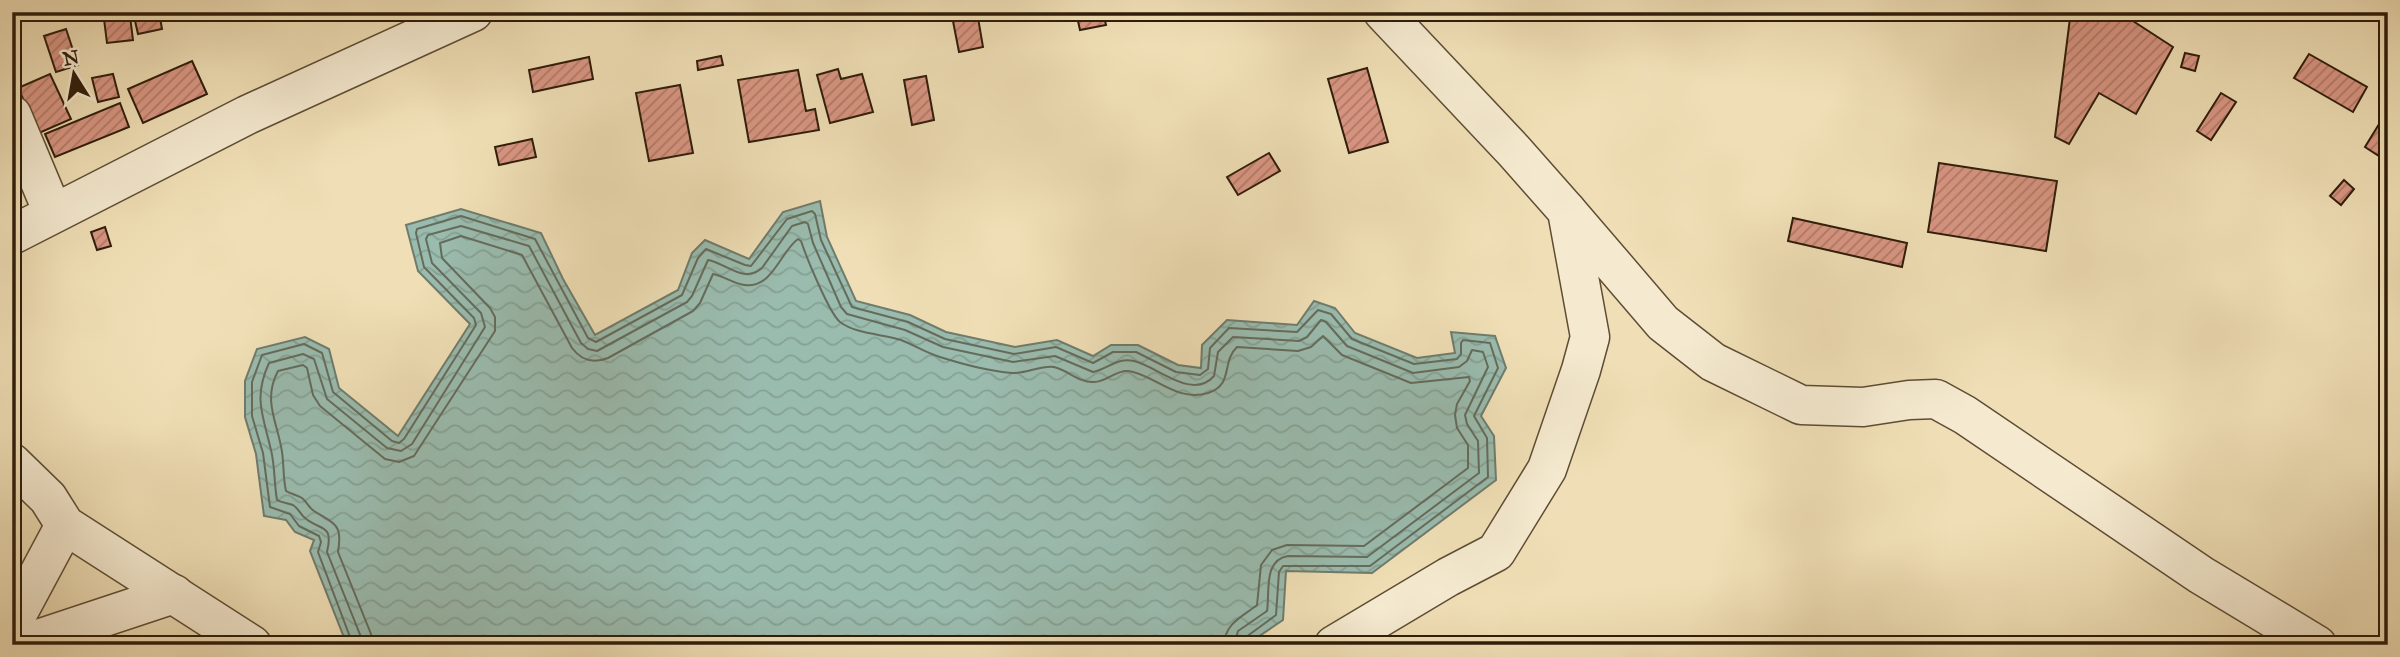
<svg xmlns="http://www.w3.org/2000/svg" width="2400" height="657" viewBox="0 0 2400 657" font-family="'IM FELL Great Primer',serif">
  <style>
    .water { fill: url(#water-waves); stroke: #6f7c6d; stroke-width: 2 }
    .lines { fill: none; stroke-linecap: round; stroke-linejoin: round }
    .shore { stroke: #646c5c; stroke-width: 2 }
    .building { fill: url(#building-hatch); stroke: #2e1c09; stroke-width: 2 }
    .street-casing { stroke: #5e4d34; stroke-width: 41 }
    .street { stroke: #f5ead0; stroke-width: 38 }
  </style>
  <defs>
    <pattern id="water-waves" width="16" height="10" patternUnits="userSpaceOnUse" patternTransform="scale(1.75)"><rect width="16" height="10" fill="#9abcaf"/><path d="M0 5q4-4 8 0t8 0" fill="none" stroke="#85a195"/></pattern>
    <pattern id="building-hatch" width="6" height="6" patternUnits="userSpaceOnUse" patternTransform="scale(1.75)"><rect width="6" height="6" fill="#da9683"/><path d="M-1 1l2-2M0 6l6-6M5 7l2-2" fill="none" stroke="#b17a69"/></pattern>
  </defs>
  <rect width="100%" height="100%" fill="#f0dfb6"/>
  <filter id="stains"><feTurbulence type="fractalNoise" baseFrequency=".00286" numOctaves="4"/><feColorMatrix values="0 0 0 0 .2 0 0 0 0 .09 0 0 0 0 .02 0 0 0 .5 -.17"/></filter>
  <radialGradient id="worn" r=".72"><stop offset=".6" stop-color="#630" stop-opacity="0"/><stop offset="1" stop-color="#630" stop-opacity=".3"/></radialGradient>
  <!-- water -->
  <polygon class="water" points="820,201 827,237 856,301 910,315 946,332 1015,347 1057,340 1093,356 1111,345 1138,345 1178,365 1201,368 1202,345 1227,320 1297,325 1314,301 1335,308 1355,333 1417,358 1455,353 1451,332 1495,336 1506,368 1481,416 1494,436 1496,480 1372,573 1286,571 1283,620 1246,645 347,645 310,551 314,540 295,532 286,520 264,516 256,454 245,417 245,381 257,349 305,337 329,349 339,388 398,436 470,324 418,271 406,225 461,209 541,233 563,279 595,335 678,290 692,253 705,240 749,259 783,212"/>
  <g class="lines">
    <!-- shore -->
    <g class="shore">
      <polyline points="353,645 318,552 321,542 319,536 299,526 290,514 270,507 263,453 252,416 252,382 262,355 304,344 322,353 333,392 392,441 399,443 404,439 476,325 474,318 424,267 416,233 417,229 461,216 535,239 588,338 596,342 682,295 698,258 706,249 745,265 751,266 787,219 812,211 815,214 821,240 852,307 908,322 945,339 1014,354 1056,347 1093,363 1113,352 1136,352 1176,372 1200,375 1208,369 1210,348 1229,328 1297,332 1318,310 1331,314 1352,339 1414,364 1457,359 1461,354 1461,343 1463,340 1490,343 1498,368 1474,416 1487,438 1488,477 1370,566 1283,566 1279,572 1276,615 1246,637 1243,645"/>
      <path d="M362,645L361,637L327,552C334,523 320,531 305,518C300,514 299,509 293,505C288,503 282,503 277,500C274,483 275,466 271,450C263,415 253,398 269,363L303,354L314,359L327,399L387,448L401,451L412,444L485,327L481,313L432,263L426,239L428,235L461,226L529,246L581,343L588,349L597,351L687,302L692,296L708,260C726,263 744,284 762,268L792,226L805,222L808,224L813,243L841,307L847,314L905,330L943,347L1013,362L1055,356L1093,372C1108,369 1117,357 1134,361C1157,366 1192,401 1214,376L1218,352L1233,337L1299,341L1307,337L1321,320L1326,322L1347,346L1413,373L1459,367L1467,361L1472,350L1483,352L1488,367L1465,415L1467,424L1478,441L1479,473L1367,557L1288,556C1263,560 1270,592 1267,611L1238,631L1234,645"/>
      <path d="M372,645L371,634L338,552C343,523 334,524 314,511C309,508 307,502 302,498C297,495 291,494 286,491C283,478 284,465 282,452C278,423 262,401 278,371L303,365L307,368L313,395L320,406L385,459L399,462L414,456L495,331V317L490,308L442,258L440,243L461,236L522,255L572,348C581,360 593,364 608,358L693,311L700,303L713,274C724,276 734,284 745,285C773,288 780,252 798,239L801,241C806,256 829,313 840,322C856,334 882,334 901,340C914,345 926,353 940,357C962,364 989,371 1012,373C1026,374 1041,365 1054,367C1068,370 1079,383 1094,382C1107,382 1115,370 1128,371C1152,373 1176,403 1208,393C1234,385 1221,362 1237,347L1298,351L1311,347L1323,336L1342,355L1411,383L1469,377L1470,381L1457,404L1455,415L1457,428L1468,445V468L1364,546L1287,545L1272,550L1261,565L1257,605C1242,617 1225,623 1224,645"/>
    </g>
  </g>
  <!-- building -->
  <g class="building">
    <polygon points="133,12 159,12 162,29 138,34"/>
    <polygon points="977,12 983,47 959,52 952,16"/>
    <polygon points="1076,12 1103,12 1106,25 1080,30"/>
    <polygon points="2106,12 2119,12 2173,47 2136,114 2099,93 2069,144 2055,137 2070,18 2104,18"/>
    <polygon points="130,16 133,40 107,43 104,19"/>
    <polygon points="66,29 78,65 56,72 44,36"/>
    <polygon points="2185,53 2199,56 2195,71 2181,67"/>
    <polygon points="2309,54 2367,87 2353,112 2294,78"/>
    <polygon points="721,56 723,65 698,70 697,61"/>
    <polygon points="589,57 593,79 533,92 529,70"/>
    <polygon points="192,61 207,94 143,123 128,89"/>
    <polygon points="1367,68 1388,142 1349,153 1328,79"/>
    <polygon points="838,69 841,79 862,74 873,112 830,123 817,75"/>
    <polygon points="798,70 806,111 815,109 819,130 749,142 738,80"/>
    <polygon points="50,74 71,119 39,133 18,88"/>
    <polygon points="113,74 119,97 98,102 92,78"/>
    <polygon points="926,76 934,120 912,125 904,80"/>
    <polygon points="680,85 693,153 649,161 636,93"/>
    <polygon points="2221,93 2236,102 2211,140 2197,131"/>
    <polygon points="120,103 129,127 55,157 45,134"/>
    <polygon points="2384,116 2388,118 2388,141 2379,156 2365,147"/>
    <polygon points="532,139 536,157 499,165 495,147"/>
    <polygon points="1269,153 1280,171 1238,195 1227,177"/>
    <polygon points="1939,163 2057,181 2046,251 1928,232"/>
    <polygon points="2344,180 2354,189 2341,205 2330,196"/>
    <polygon points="1793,218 1907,243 1902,267 1788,241"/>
    <polygon points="105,227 111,246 97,250 91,232"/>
  </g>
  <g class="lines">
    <defs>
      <g id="street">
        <polyline points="12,115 53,213"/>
        <polyline points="1567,211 1663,323 1713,362 1801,405 1863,407 1909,400 1936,399 1965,415 2201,575 2317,645"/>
        <polyline points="12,235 247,115 473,12"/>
        <polyline points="12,463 48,498 65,525 252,645"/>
        <polyline points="12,624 65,525"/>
        <polyline points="20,645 174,594"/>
        <polyline points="1334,645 1448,577 1496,552 1547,469 1581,370 1590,337 1567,211 1514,151 1383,12"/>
      </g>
    </defs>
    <!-- street casing -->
    <use href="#street" class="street-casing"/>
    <!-- street -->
    <use href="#street" class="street"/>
  </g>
  <!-- margin -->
  <rect width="2400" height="657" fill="none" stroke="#f0dfb6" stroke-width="42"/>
  <rect x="14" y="14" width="2372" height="629" fill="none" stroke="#2e1c09" stroke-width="3.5"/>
  <rect x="21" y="21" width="2358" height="615" fill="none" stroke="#2e1c09" stroke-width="2"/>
  <!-- north arrow -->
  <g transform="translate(74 74) rotate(349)" stroke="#f5ead0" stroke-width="5" paint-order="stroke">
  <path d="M0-5L12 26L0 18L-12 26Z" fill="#2e1c09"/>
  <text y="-10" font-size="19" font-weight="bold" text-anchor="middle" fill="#2e1c09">N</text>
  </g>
  <rect width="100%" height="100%" filter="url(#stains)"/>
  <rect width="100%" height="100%" fill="url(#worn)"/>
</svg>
